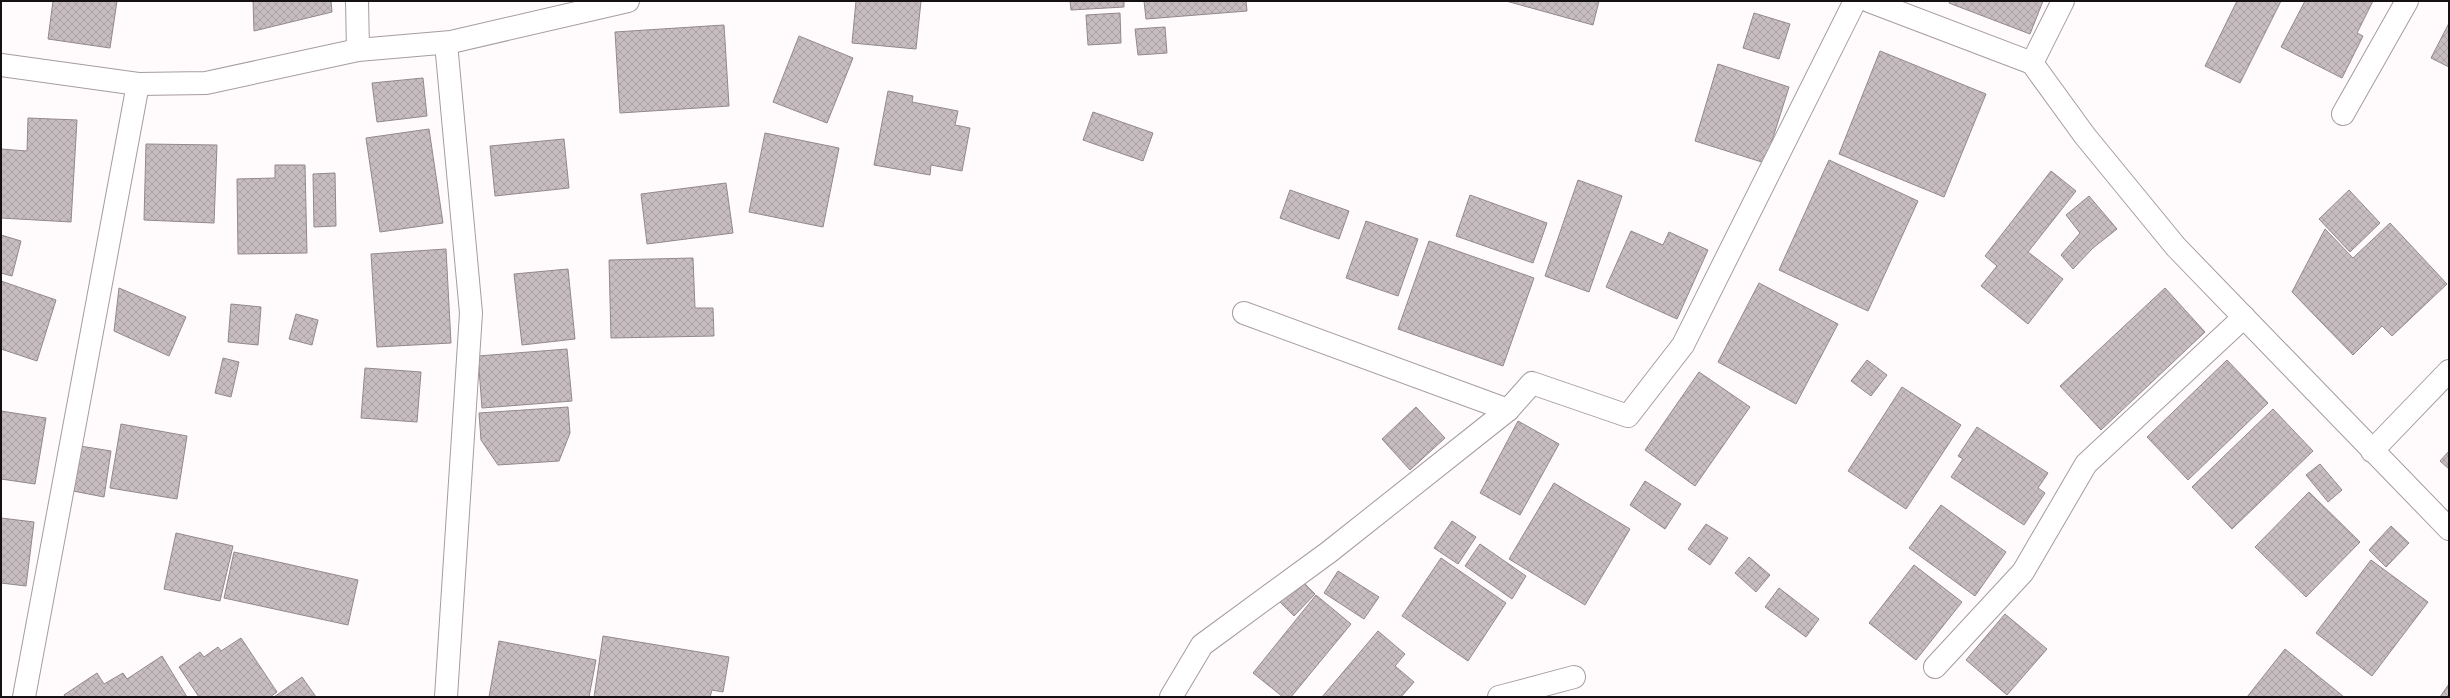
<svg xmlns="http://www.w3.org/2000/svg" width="2450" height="698" viewBox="0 0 2450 698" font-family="'Fira Sans Condensed',sans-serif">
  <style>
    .building { fill: url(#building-cross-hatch); stroke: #93898d }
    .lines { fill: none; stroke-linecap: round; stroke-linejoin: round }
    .lane-casing { stroke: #a69ca0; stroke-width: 24 }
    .street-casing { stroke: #a69ca0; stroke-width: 24 }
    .secondary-casing { stroke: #a69ca0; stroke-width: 24 }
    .lane { stroke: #fff; stroke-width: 22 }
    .street { stroke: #fff; stroke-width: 22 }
    .secondary { stroke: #fff; stroke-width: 22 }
  </style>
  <defs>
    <pattern id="building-cross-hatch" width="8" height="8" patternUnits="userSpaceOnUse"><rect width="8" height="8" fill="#c7bdc1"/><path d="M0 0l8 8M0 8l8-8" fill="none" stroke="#aaa1a5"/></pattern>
  </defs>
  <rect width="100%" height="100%" fill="#fffafc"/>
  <!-- building -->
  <g class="building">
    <polygon points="53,1 117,1 110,48 48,39"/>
    <polygon points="253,1 331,1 332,12 254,31"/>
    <polygon points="856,1 921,1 916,49 852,43"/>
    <polygon points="1070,1 1124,1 1124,7 1071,10"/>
    <polygon points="1144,1 1246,1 1247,11 1146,19"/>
    <polygon points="1506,1 1599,1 1593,25"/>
    <polygon points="1950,1 2043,1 2030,34 1949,3"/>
    <polygon points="2237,1 2281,1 2240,83 2205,66"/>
    <polygon points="2305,1 2373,1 2357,33 2363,36 2342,78 2281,47"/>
    <polygon points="1120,13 1121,43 1088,45 1086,15"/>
    <polygon points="1754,13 1790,24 1779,59 1743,48"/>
    <polygon points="2449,23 2449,67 2431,58"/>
    <polygon points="724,25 729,106 620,113 615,32"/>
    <polygon points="1165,27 1167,53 1138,55 1135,29"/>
    <polygon points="799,36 853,58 827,123 773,102"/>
    <polygon points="1880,51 1986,94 1944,197 1839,154"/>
    <polygon points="1718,64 1789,87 1765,163 1695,141"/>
    <polygon points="423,78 427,116 377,122 372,83"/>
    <polygon points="888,91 913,96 912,102 958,111 955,125 970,128 962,171 931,165 930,175 874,165"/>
    <polygon points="1093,112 1153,133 1143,161 1083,140"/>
    <polygon points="28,118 77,120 71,222 1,218 1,149 27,151"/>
    <polygon points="429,129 443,223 380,232 366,138"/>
    <polygon points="765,133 839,148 823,227 749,212"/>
    <polygon points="564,139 569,188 495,196 490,146"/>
    <polygon points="146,144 217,145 214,223 144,220"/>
    <polygon points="1829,160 1918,201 1868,311 1779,270"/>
    <polygon points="275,165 305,165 307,253 238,254 237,179 275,178"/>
    <polygon points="2051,171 2076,191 2028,252 2063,279 2028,324 1981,286 1997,266 1985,256"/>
    <polygon points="335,173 336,226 314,227 313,174"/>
    <polygon points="1578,180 1622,196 1589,292 1545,276"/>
    <polygon points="726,183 733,233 647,244 641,194"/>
    <polygon points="1290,190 1349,211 1339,239 1280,218"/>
    <polygon points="2349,190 2380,223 2350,252 2319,219"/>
    <polygon points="1470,195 1547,223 1533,263 1456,236"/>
    <polygon points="2089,196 2117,229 2093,248 2073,269 2061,255 2080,233 2066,215"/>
    <polygon points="1366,221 1418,239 1398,296 1346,278"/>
    <polygon points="2390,223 2447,284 2392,336 2382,326 2353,355 2292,292 2325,229 2353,258"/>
    <polygon points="1631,231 1663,245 1669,232 1708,250 1677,319 1606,287"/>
    <polygon points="1,235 21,241 12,276 1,273"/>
    <polygon points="1429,241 1534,278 1503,366 1398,329"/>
    <polygon points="446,249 451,343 377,347 371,254"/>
    <polygon points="693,258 695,308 713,308 714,336 611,338 609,260"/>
    <polygon points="568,269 575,339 522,345 514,274"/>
    <polygon points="1,281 56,300 37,361 1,349"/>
    <polygon points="1759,283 1838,324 1796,404 1718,362"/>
    <polygon points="119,288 186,317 169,356 114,331"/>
    <polygon points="2165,288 2205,332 2101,430 2060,386"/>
    <polygon points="231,304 261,307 258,345 228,342"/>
    <polygon points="296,314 318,320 312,345 289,339"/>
    <polygon points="567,349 572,401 482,408 478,356"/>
    <polygon points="223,358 239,362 231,397 215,393"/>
    <polygon points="1867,360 1887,375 1871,396 1851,381"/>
    <polygon points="2227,360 2268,403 2188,480 2147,437"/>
    <polygon points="365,368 421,372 417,422 361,418"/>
    <polygon points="1699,372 1750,407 1695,486 1645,450"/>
    <polygon points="1902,387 1961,425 1906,509 1848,471"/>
    <polygon points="568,407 570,433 559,461 498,465 481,440 479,413"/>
    <polygon points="1416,407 1445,438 1410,470 1382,439"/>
    <polygon points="2273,409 2313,451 2232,529 2192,487"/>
    <polygon points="1,411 46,418 35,484 1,479"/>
    <polygon points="1518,421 1559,444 1520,515 1480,493"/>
    <polygon points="121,424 187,436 177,499 110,488"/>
    <polygon points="1977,427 2048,473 2038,488 2045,493 2024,525 1951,477 1963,459 1958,456"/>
    <polygon points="80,446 111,451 104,497 73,491"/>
    <polygon points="2449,451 2449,469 2440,461"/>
    <polygon points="2320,464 2342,490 2328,502 2306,475"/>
    <polygon points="1645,481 1681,504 1665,529 1630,505"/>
    <polygon points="1554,483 1630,529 1585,605 1509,559"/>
    <polygon points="2309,492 2360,542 2306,597 2255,547"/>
    <polygon points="1941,505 2006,552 1975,596 1909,548"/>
    <polygon points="1,518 34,522 26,586 1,583"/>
    <polygon points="1452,521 1476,537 1458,564 1434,548"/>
    <polygon points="1706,524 1728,538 1710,565 1688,549"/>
    <polygon points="2391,526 2409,543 2386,567 2369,550"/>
    <polygon points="176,533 233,546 220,601 164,589"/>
    <polygon points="1480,544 1526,576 1512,599 1465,566"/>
    <polygon points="234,552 358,580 348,625 224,598"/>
    <polygon points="1749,557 1770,575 1756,592 1735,573"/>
    <polygon points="1441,558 1506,603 1468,661 1402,616"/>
    <polygon points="2371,560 2428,602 2372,676 2316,633"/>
    <polygon points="1914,565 1962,602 1916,660 1869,623"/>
    <polygon points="1338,571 1379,597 1364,619 1324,593"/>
    <polygon points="1299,578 1315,594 1294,616 1277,599"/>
    <polygon points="1779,588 1819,619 1806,637 1765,607"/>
    <polygon points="1316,595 1351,624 1291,697 1283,697 1253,673"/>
    <polygon points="2005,614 2047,649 2007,695 1966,660"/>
    <polygon points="1378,631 1405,654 1395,666 1414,682 1401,697 1322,697"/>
    <polygon points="603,636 729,657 723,692 712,690 710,697 594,697"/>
    <polygon points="241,638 277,692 270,697 199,697 179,667 200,652 204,657 218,647 221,651"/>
    <polygon points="499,641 596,660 589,697 489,697"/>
    <polygon points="2285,649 2344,697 2247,697"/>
    <polygon points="162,656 187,697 65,697 64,695 97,673 104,684 123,673 127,679"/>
    <polygon points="302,677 316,697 274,697"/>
    <polygon points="2449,684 2449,697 2440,697"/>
  </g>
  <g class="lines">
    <defs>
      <g id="lane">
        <polyline points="357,1 358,50"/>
        <polyline points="2032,63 2063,1"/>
        <polyline points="2343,114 2407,1"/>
        <polyline points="1244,313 1508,410"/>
        <polyline points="1935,667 2023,572 2086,464 2244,317"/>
        <polyline points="1499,697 1574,677"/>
      </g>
      <g id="street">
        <polyline points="446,43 471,313 446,697"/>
        <polyline points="24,697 138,84"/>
        <polyline points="1171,697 1202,645 1329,552 1508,410 1532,383 1628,416 1683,345 1855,1"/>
      </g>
      <g id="secondary">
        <polyline points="1869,1 2032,63 2085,136 2176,247 2449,529"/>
        <polyline points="1,65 138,84 206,83 358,50 451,42 628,1"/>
        <polyline points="2372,451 2449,371"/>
      </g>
    </defs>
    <!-- lane casing -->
    <use href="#lane" class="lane-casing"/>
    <!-- street casing -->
    <use href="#street" class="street-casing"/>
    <!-- secondary casing -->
    <use href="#secondary" class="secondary-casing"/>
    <!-- lane -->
    <use href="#lane" class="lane"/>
    <!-- street -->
    <use href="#street" class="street"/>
    <!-- secondary -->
    <use href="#secondary" class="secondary"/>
  </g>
  <!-- border -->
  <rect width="2450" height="698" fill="none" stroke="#151113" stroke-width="4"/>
</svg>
